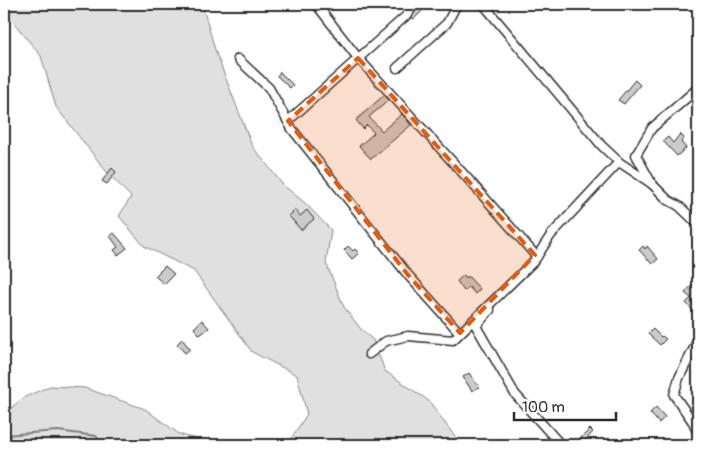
<svg xmlns="http://www.w3.org/2000/svg" width="702" height="449" viewBox="0 0 702 449" font-family="Pangolin,sans-serif">
  <style>
    .green { fill: #e0e0e0; stroke: #868686 }
    .lines { fill: none; stroke-linecap: round; stroke-linejoin: round }
    .stream { stroke: #7e7e7e; stroke-width: 2 }
    .building { fill: #cbcbcb; stroke: #2b2b2b }
    .street-casing { stroke: #2b2b2b; stroke-width: 11 }
    .street { stroke: #fff; stroke-width: 8 }
    .marked { fill: #e8590c; fill-opacity: 0.2; stroke: #e8590c; stroke-width: 4; stroke-dasharray: 10 6; stroke-linejoin: round }
  </style>
  <rect width="100%" height="100%" fill="#fff"/>
  <filter id="ink" filterUnits="userSpaceOnUse"><feTurbulence type="fractalNoise" baseFrequency=".02" numOctaves="2"/><feDisplacementMap in="SourceGraphic" scale="10" xChannelSelector="R" yChannelSelector="G"/><feConvolveMatrix kernelMatrix="1 2 1 2 8 2 1 2 1" color-interpolation-filters="sRGB"/></filter>
  <g filter="url(#ink)">
    <!-- green -->
    <g class="green">
      <polygon points="4,4 203,4 203,8 216,53 252,146 283,185 305,203 331,230 326,263 344,307 360,328 373,340 385,371 429,401 461,445 287,445 307,414 297,375 252,352 194,271 144,246 119,216 131,197 106,171 56,107 41,56 4,11"/>
      <polygon points="50,386 85,388 145,409 179,434 215,445 4,445 4,411 8,410 25,397"/>
    </g>
    <g class="lines">
      <!-- stream -->
      <polyline class="stream" points="4,435 58,431 96,436 103,445"/>
    </g>
    <!-- building -->
    <g class="building">
      <polygon points="420,4 429,4 414,19 412,17"/>
      <polygon points="280,72 293,85 290,88 277,76"/>
      <polygon points="635,80 640,85 624,104 618,100"/>
      <polygon points="384,95 389,100 369,117 382,131 402,114 411,125 371,159 359,146 374,133 367,125 363,129 356,120"/>
      <polygon points="680,134 684,138 681,142 686,148 677,156 663,141 668,137 673,143"/>
      <polygon points="112,168 116,172 107,184 102,181"/>
      <polygon points="295,210 300,216 307,210 314,219 301,230 289,216"/>
      <polygon points="114,233 127,248 118,255 114,250 118,247 110,236"/>
      <polygon points="348,246 353,251 355,249 359,253 352,259 344,250"/>
      <polygon points="643,246 645,249 647,246 658,259 652,264 639,250"/>
      <polygon points="165,266 174,274 164,284 155,276"/>
      <polygon points="464,275 466,278 468,276 480,289 475,294 469,287 464,291 459,284 457,281"/>
      <polygon points="692,285 698,290 698,316 686,303 691,298 685,293"/>
      <polygon points="202,320 209,328 200,335 194,328"/>
      <polygon points="653,329 661,337 662,336 666,339 660,345 648,334"/>
      <polygon points="182,339 190,349 185,353 177,344"/>
      <polygon points="469,373 479,387 472,391 463,377"/>
      <polygon points="656,407 665,417 659,423 650,413"/>
      <polygon points="590,429 593,432 581,445 578,445 576,443"/>
    </g>
    <g class="lines">
      <defs>
        <g id="street">
          <polyline points="316,4 358,58 469,180 537,257"/>
          <polyline points="483,4 602,146 619,162"/>
          <polyline points="238,59 269,88 292,129 408,275 460,333"/>
          <polyline points="397,68 447,23 457,4"/>
          <polyline points="698,88 652,128 636,155 652,184 668,200 679,206 698,224"/>
          <polyline points="288,121 407,15 414,4"/>
          <polyline points="490,310 476,326 515,394 561,445"/>
          <polyline points="698,340 679,378 674,395 693,422 698,434"/>
          <polyline points="369,354 386,341 408,336 453,340 534,261 551,235 619,162 652,184"/>
        </g>
      </defs>
      <!-- street casing -->
      <use href="#street" class="street-casing"/>
      <!-- street -->
      <use href="#street" class="street"/>
    </g>
  </g>
  <!-- marked area -->
  <path class="marked" d="M358,58L535,255L460,333L408,275L288,121Z"/>
  <!-- margin -->
  <rect width="702" height="449" fill="none" stroke="#fff" stroke-width="20"/>
  <rect x="10" y="10" width="682" height="429" fill="none" stroke="#2b2b2b" stroke-width="2" filter="url(#ink)"/>
  <!-- scale -->
  <path d="M514 412v8h102v-8" fill="none" stroke="#2b2b2b" stroke-width="2.5"/>
  <text x="522" y="412" font-size="15" fill="#2b2b2b" stroke="#ffffff" stroke-width="4" paint-order="stroke">100 m</text>
</svg>
